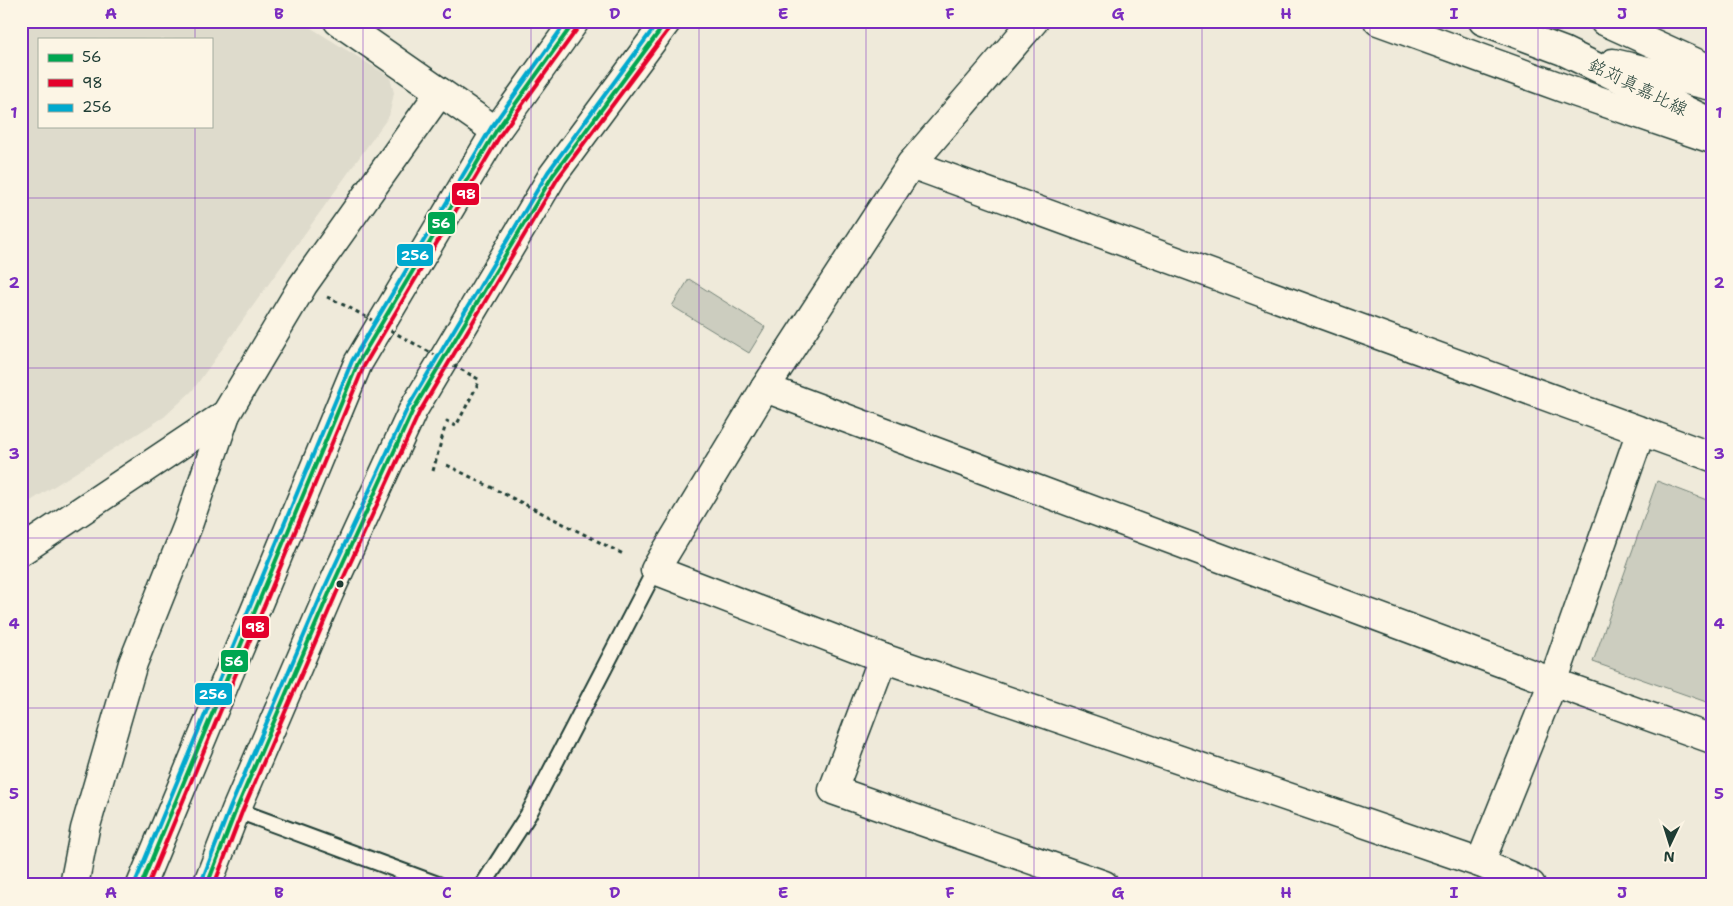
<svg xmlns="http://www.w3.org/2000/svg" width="1733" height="906" viewBox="0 0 1733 906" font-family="'Shantell Sans','Klee One',sans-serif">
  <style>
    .built { fill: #dedbcc; fill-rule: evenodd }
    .green { fill: #cccdbf; stroke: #76857a }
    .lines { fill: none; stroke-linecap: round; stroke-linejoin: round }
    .lane-casing { stroke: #1f3d34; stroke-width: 19 }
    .street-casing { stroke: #1f3d34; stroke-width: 31 }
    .secondary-casing { stroke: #1f3d34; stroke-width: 31 }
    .highway-casing { stroke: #1f3d34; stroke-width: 31 }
    .path { stroke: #1f3d34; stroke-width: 3; stroke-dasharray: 4 4; stroke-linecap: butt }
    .lane { stroke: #fcf5e5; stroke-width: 15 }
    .street { stroke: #fcf5e5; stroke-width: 28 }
    .secondary { stroke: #fcf5e5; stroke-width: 28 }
    .highway { stroke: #fcf5e5; stroke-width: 28 }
    .path-bridge { stroke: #1f3d34; stroke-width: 3; stroke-dasharray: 4 4; stroke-linecap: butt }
    .bus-1-casing { stroke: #fcf5e5; stroke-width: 8 }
    .bus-2-casing { stroke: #fcf5e5; stroke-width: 8 }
    .bus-3-casing { stroke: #fcf5e5; stroke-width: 8 }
    .bus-1 { stroke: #00a651; stroke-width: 4 }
    .bus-2 { stroke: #e4002b; stroke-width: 4 }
    .bus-3 { stroke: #00a9ce; stroke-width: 4 }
    .grid { fill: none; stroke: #7b2cbf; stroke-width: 1; stroke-opacity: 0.55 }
    .bus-dot { fill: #1f3d34; stroke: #fcf5e5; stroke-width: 2 }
    .labels { text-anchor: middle; stroke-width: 4.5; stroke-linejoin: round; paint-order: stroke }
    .street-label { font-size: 18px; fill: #1f3d34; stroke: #fcf5e5 }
    .line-badge { stroke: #fcf5e5; stroke-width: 2 }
    .badge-label { font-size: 14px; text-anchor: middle; font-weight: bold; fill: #fff }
    .neatline { fill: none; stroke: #7b2cbf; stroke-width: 2 }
    .grid-label { font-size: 16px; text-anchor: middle; font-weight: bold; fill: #7b2cbf }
  </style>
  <rect width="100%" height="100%" fill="#efeada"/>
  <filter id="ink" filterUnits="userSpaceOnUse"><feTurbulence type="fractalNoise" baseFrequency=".02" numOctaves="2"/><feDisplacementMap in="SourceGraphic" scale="10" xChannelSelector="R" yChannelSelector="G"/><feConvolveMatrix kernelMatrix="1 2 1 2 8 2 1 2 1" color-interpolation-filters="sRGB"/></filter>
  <g filter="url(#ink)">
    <!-- built -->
    <path class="built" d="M21,21H300L390,77L394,93L389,116L192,391L164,417L21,507ZM39,39H211V126H39Z"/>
    <!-- green -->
    <g class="green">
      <polygon points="689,279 765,327 749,353 672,306"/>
      <polygon points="1657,481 1712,502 1712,704 1593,662"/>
    </g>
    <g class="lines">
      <defs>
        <g id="lane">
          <polyline points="236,810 439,885"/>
          <polyline points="483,885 528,815 655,570"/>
        </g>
        <g id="street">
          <polyline points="338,21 496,131"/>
          <polyline points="1034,21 911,164 765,388 655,570 883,658 1480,863 1531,885"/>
          <polyline points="911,164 1712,457"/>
          <polyline points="765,388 1553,682 1712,739"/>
          <polyline points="21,551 226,414 303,285 440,92"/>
          <polyline points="883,658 833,790 1104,885"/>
          <polyline points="1480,863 1553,682 1641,431"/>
          <polyline points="74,885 85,829 133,663 188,525 226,414"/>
        </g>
        <g id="secondary">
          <polyline points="1378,21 1577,93 1712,139"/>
          <polyline points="1483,21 1563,51 1712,123"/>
          <polyline points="1604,21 1712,70"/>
          <polyline points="1613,63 1712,86"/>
        </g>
        <g id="highway">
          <polyline points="141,885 358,363 496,131 575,21"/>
          <polyline points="207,885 236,810 330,591 413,410 553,175 667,21"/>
        </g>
      </defs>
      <!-- lane casing -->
      <use href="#lane" class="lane-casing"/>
      <!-- street casing -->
      <use href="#street" class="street-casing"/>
      <!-- secondary casing -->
      <use href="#secondary" class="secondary-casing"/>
      <!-- highway casing -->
      <use href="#highway" class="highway-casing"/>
      <!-- path -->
      <g class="path">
        <polyline points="448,420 447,422 456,426 480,380"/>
        <polyline points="447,465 625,555"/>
        <polyline points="433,471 445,427"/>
      </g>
      <!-- lane -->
      <use href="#lane" class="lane"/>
      <!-- street -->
      <use href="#street" class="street"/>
      <!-- secondary -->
      <use href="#secondary" class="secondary"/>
      <!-- highway -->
      <use href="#highway" class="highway"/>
      <!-- path-bridge -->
      <polyline class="path-bridge" points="327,297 350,308 480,380"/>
      <defs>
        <g id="bus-1">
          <polyline points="141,885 358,363 496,131 575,21"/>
          <polyline points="207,885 236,810 330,591 413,410 553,175 667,21"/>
        </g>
        <g id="bus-2">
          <polyline points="148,885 364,366 501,134 580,25"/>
          <polyline points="214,885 242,812 336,594 419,413 558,178 672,25"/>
        </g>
        <g id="bus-3">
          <polyline points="135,883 352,361 491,128 567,21"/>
          <polyline points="201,883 230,808 324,589 408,407 548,172 659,21"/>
        </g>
      </defs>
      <!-- bus-1 casing -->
      <use href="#bus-1" class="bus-1-casing"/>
      <!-- bus-2 casing -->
      <use href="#bus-2" class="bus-2-casing"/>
      <!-- bus-3 casing -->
      <use href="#bus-3" class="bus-3-casing"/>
      <!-- bus-1 -->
      <use href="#bus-1" class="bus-1"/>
      <!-- bus-2 -->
      <use href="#bus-2" class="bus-2"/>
      <!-- bus-3 -->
      <use href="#bus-3" class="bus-3"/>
    </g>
  </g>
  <!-- grid -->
  <path class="grid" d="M195,21V39M363,21V885M531,21V885M699,21V885M866,21V885M1034,21V885M1202,21V885M1370,21V885M1538,21V885M195,126V885M21,198H1712M21,368H1712M21,538H1712M21,708H1712"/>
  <!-- markers -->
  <circle class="bus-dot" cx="340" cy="584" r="4.5"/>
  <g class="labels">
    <!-- street labels -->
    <g class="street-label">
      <text transform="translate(1638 87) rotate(26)" y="6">銘苅真嘉比線</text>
    </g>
  </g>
  <g class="line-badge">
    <rect x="451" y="182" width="29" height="24" rx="5" fill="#e4002b"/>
    <rect x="427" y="211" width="29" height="24" rx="5" fill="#00a651"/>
    <rect x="396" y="243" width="38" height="24" rx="5" fill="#00a9ce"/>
    <rect x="241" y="615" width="29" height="24" rx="5" fill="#e4002b"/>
    <rect x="220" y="649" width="29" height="24" rx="5" fill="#00a651"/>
    <rect x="194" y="682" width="39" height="24" rx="5" fill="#00a9ce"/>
  </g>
  <g class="badge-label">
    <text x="466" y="199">98</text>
    <text x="441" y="228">56</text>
    <text x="415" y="260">256</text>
    <text x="255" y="632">98</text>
    <text x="234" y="666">56</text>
    <text x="213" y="699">256</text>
  </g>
  <!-- margin -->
  <rect width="1733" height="906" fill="none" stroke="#fcf5e5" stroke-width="55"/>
  <!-- legend -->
  <rect x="38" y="38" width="175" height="90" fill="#fcf5e5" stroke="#a4ab9e"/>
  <rect x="48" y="54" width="25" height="8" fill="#00a651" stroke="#a4ab9e"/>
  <text x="82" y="62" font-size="15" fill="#1f3d34">56</text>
  <rect x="48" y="79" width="25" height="8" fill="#e4002b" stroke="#a4ab9e"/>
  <text x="82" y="88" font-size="15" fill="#1f3d34">98</text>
  <rect x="48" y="104" width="25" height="8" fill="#00a9ce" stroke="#a4ab9e"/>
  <text x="82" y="112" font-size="15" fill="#1f3d34">256</text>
  <!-- north arrow -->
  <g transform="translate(1670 844) rotate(184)" stroke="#fcf5e5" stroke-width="4" paint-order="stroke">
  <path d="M0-4L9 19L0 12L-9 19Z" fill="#1f3d34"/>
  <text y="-8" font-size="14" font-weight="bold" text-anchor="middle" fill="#1f3d34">N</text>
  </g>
  <rect x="28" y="28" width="1678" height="850" class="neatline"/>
  <g class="grid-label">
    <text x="111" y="19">A</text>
    <text x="279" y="19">B</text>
    <text x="447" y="19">C</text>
    <text x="615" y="19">D</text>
    <text x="783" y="19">E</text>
    <text x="950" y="19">F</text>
    <text x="1118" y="19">G</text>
    <text x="1286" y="19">H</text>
    <text x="1454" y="19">I</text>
    <text x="1622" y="19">J</text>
    <text x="14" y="118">1</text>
    <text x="1719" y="118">1</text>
    <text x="14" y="288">2</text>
    <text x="1719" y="288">2</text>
    <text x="14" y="459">3</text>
    <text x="1719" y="459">3</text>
    <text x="14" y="629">4</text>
    <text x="1719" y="629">4</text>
    <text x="14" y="799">5</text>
    <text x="1719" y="799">5</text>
    <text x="111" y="898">A</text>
    <text x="279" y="898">B</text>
    <text x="447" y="898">C</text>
    <text x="615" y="898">D</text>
    <text x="783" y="898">E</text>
    <text x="950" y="898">F</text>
    <text x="1118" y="898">G</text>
    <text x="1286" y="898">H</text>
    <text x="1454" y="898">I</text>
    <text x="1622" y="898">J</text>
  </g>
</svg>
